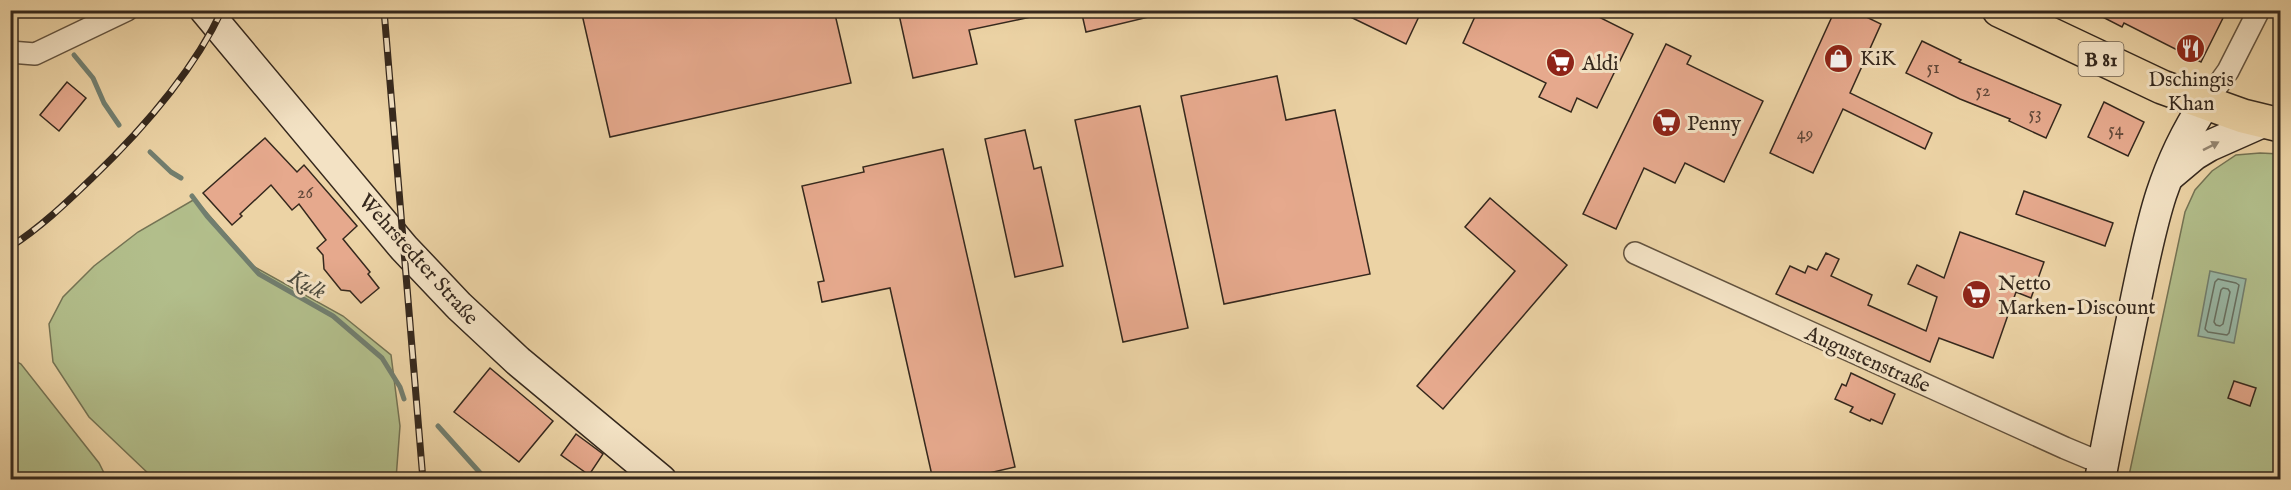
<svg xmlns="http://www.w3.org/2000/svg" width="2291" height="490" viewBox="0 0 2291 490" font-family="'IM FELL English',serif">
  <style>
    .green { fill: #b2be8b; stroke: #747354; stroke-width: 1.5 }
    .water { fill: #99b8a6; stroke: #717e6f; stroke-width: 1.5 }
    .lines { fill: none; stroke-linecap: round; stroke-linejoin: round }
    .shore { stroke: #677062; stroke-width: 1.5 }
    .stream { stroke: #717e6f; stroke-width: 5 }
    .building { fill: #e6a98d; stroke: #35281d; stroke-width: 1.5 }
    .street-casing { stroke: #63533f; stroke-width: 24 }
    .secondary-casing { stroke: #35281d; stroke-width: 33 }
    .primary-casing { stroke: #35281d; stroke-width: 36 }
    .street { stroke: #f3e2c4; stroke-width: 21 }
    .secondary { stroke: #f3e2c4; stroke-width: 30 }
    .primary { stroke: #ecd3a5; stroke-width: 33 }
    .rail-casing { stroke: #35281d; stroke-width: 7 }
    .rail { stroke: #f3e2c4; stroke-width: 4.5; stroke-dasharray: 14; stroke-linecap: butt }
    .oneway { fill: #948570 }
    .labels { text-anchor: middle; stroke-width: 6; stroke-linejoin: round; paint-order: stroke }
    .number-label { font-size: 18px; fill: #614839 }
    .shield { fill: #f3e2c4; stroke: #6e604f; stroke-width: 1.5 }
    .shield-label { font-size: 20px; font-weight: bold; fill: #35281d }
    .poi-label { font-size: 21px; fill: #35281d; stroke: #f3e2c4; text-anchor: start }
    .street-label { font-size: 21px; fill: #35281d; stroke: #f3e2c4 }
    .water-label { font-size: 22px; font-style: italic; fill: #4e4c3f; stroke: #f3e2c4 }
  </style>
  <rect width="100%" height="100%" fill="#ecd3a5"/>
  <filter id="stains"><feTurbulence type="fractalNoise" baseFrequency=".00333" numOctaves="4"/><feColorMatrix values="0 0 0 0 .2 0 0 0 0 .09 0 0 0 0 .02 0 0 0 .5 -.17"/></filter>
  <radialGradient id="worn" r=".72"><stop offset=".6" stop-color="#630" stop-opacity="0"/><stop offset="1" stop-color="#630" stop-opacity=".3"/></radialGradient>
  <!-- green -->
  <g class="green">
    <polygon points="2260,153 2280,154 2280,479 2128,480 2185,212 2195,190 2212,171 2236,155"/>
    <polygon points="195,199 253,266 343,316 391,355 400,426 396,479 151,479 151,476 89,417 53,362 49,324 63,297 94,266 138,232"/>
    <polygon points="10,358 21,364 99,463 107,479 11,479"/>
  </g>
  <!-- water -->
  <polygon class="water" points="2210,271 2246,279 2234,343 2198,336"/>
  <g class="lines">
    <!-- shore -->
    <g class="shore">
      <polygon points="2218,279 2236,283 2239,285 2229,333 2227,335 2208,332 2205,329 2215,282"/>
      <polygon points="2223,288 2228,289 2230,292 2223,324 2220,326 2216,325 2214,322 2221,290"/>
    </g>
    <!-- stream -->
    <g class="stream">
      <polyline points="74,55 93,78 104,103 119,125"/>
      <polyline points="150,152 171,172 181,178"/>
      <polyline points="192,196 207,216 259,274 333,316 382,358 400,387 404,399"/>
      <polyline points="438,426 482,475 510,480"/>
    </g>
  </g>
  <!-- building -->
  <g class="building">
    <polygon points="581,10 834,10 851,83 610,137"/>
    <polygon points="898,10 1030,10 1031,17 969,30 977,64 913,78"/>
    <polygon points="1081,10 1153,10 1153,16 1086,32"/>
    <polygon points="1336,10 1422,10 1406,44"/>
    <polygon points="1478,10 1585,10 1633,34 1597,108 1577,98 1571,112 1539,97 1546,83 1463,43"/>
    <polygon points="1835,10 1852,10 1881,24 1850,93 1932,133 1925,149 1843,109 1813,173 1770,153"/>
    <polygon points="2089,10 2227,10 2201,62 2124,23 2122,27"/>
    <polygon points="1922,41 1961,60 1959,62 2061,105 2046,138 2009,121 2010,119 1960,99 1906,73"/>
    <polygon points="1666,44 1691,56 1687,64 1763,101 1724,182 1685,163 1675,183 1644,168 1616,229 1583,214"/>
    <polygon points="1277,76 1286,120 1335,110 1370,274 1224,304 1181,96"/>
    <polygon points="67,82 86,98 59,131 40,115"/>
    <polygon points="2104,102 2144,122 2128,156 2088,137"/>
    <polygon points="1140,106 1188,328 1123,342 1075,120"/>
    <polygon points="1025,130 1034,169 1041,167 1063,266 1015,277 985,139"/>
    <polygon points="265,138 297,172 304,165 357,226 343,239 370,272 368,274 379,288 361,303 350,291 341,290 324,269 323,255 317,248 326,240 299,204 292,210 271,185 240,214 242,216 232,225 203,193"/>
    <polygon points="943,149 1015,467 959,480 933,480 890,288 822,302 818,282 824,281 802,186 864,172 863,167"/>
    <polygon points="2024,191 2113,223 2105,246 2016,214"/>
    <polygon points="1490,198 1567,265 1443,409 1417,386 1515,271 1465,227"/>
    <polygon points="1960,232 2044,262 2031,298 2016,292 1993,358 1939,338 1930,362 1776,294 1790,266 1805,273 1808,266 1817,270 1826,253 1839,259 1831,276 1872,295 1868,305 1926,331 1937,297 1908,284 1917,265 1944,278"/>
    <polygon points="490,368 553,421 519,462 454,412"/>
    <polygon points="1851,373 1895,394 1882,424 1871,419 1870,421 1850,412 1853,407 1835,399 1842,384 1846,386"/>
    <polygon points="2234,381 2256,388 2250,406 2228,398"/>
    <polygon points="576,434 603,454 589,475 561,455"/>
  </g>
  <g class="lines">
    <defs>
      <g id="street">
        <polyline points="10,52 35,54 127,10"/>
        <polyline points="2205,103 2228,71 2259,10"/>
        <polyline points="1635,253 2065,448 2089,458 2103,462"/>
      </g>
      <g id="secondary">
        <polyline points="205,10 404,248 459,306 518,361 661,480"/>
        <polyline points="2169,176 2194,155 2209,146 2263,122"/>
        <path d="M2100,480C2111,421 2123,362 2135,304C2151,227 2161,170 2205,103"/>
      </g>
      <polyline id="primary" points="1999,10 2162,87 2243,116 2280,125"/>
    </defs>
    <!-- street casing -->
    <use href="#street" class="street-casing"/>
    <!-- secondary casing -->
    <use href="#secondary" class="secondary-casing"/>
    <!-- primary casing -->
    <use href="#primary" class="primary-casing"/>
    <!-- street -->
    <use href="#street" class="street"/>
    <!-- secondary -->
    <use href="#secondary" class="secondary"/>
    <!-- primary -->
    <use href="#primary" class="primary"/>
    <defs>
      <g id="rail">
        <polyline points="384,10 423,480"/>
        <path d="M10,247C40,228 66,203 91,179C140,132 193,72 222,10"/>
      </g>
    </defs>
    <!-- rail casing -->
    <use href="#rail" class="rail-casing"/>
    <!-- rail -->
    <use href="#rail" class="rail"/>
  </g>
  <!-- one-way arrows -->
  <defs><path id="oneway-solid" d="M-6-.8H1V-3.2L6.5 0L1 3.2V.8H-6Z" transform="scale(1.5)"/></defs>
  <use class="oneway" href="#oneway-solid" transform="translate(2211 146) rotate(-27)"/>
  <!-- icons -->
  <defs>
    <symbol id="restaurant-disc" viewBox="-11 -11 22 22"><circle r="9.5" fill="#8f2418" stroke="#f3e2c4"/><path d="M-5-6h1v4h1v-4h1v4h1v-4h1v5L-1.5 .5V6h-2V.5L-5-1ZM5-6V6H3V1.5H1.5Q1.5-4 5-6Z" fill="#fff"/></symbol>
    <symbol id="shop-disc" viewBox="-11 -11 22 22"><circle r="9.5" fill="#8f2418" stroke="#f3e2c4"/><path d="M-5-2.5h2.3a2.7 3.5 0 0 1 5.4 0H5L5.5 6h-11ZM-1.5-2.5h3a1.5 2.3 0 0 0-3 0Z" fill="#fff"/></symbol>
    <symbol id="supermarket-disc" viewBox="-11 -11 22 22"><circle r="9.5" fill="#8f2418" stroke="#f3e2c4"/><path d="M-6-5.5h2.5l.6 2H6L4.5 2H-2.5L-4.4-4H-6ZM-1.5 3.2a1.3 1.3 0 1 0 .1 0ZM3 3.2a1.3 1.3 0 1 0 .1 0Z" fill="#fff"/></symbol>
  </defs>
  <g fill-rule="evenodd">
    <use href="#restaurant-disc" x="2174" y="32" width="33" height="33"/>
    <use href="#shop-disc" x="1822" y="42" width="33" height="33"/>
    <use href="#supermarket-disc" x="1544" y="46" width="33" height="33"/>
    <use href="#supermarket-disc" x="1650" y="106" width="33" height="33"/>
    <use href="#supermarket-disc" x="1960" y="278" width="33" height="33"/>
  </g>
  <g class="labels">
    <!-- number labels -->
    <g class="number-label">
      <text x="1933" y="73">51</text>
      <text x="1983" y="96">52</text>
      <text x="2035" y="119">53</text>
      <text x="2116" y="135">54</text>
      <text x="1805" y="139">49</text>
      <text x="305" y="198">26</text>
    </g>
    <!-- shield labels -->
    <rect class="shield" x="2078.5" y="42" width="45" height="34" rx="4.5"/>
    <g class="shield-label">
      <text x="2101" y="66">B 81</text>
    </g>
    <!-- poi labels -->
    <g class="poi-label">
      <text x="1860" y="65">KiK</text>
      <text x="1582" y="70">Aldi</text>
      <text x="2191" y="86" text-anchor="middle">Dschingis<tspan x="2191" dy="24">Khan</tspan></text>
      <text x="1687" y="130">Penny</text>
      <text x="1998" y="290">Netto<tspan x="1998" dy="24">Marken-Discount</tspan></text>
    </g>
    <!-- street labels -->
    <g class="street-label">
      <text transform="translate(419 259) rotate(48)" y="7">Wehrstedter Straße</text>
      <text transform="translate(1868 359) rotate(24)" y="7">Augustenstraße</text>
    </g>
    <!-- water labels -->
    <g class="water-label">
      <text transform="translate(308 283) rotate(29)" y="8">Kulk</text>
    </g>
  </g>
  <!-- margin -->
  <rect width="2291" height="490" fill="none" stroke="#ecd3a5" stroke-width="36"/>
  <rect x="12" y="12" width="2267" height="466" fill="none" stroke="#35281d" stroke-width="3"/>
  <rect x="18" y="18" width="2255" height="454" fill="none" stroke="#35281d" stroke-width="1.5"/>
  <rect width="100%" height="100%" filter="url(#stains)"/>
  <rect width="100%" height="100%" fill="url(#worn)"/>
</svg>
